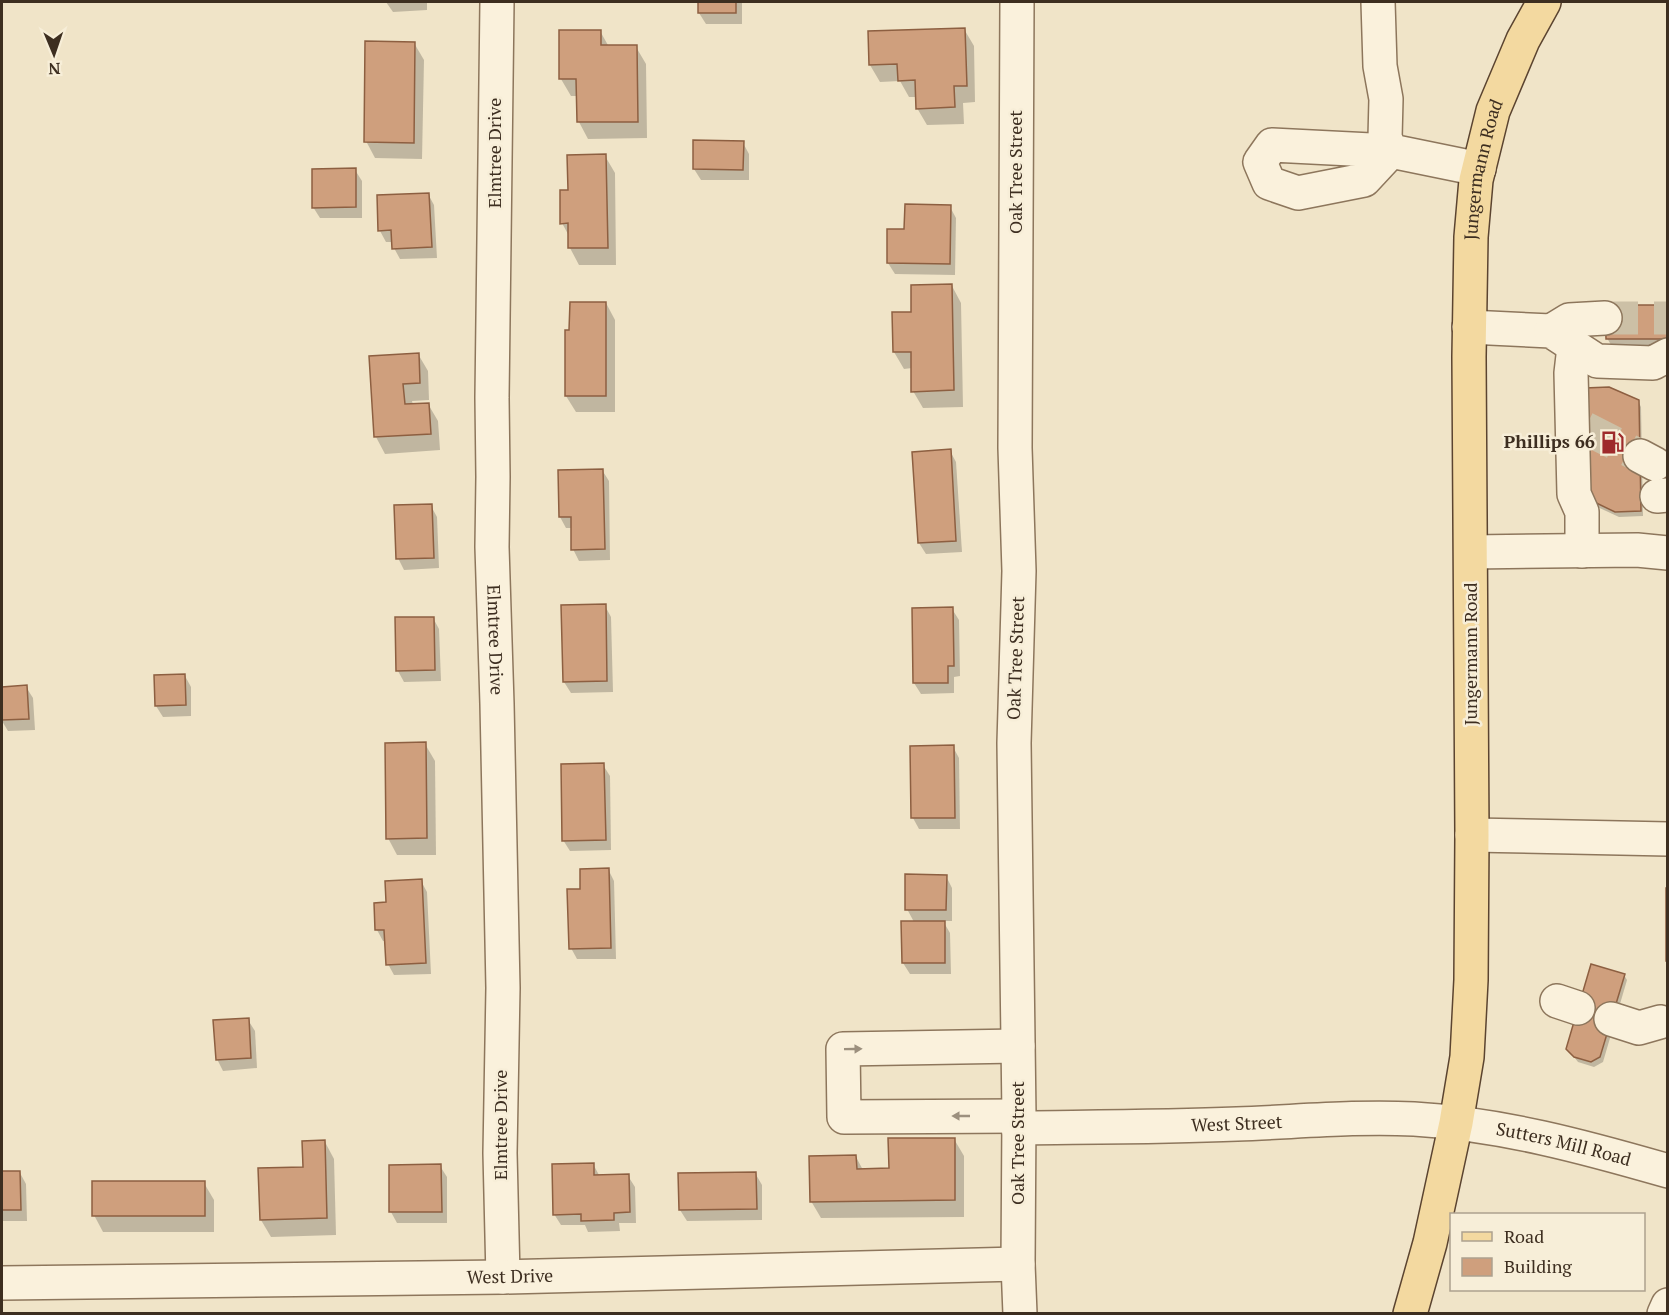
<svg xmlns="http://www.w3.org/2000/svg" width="1669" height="1315" viewBox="0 0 1669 1315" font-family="'PT Serif',serif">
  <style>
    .shadow { fill: #0003 }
    .building { fill: #cf9f7d; stroke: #8d5f41; stroke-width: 1.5 }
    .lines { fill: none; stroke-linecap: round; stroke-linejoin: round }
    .minor-tunnel { stroke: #ccc0a6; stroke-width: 33; stroke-dasharray: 33 16; stroke-linecap: butt }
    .minor-casing { stroke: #8d765c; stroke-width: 36 }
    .major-casing { stroke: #5b4430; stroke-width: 36 }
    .minor { stroke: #faf1dc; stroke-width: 33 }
    .major { stroke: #f3d9a0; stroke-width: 33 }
    .oneway { fill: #9c907e }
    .labels { text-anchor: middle; stroke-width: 5; stroke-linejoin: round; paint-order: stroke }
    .street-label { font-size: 18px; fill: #3d2e20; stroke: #f7eed8 }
    .poi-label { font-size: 18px; font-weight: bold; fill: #3d2e20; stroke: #f7eed8; text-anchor: end }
  </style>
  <rect width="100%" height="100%" fill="#f0e4c8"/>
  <!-- shadow -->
  <g class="shadow">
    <polygon points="386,2 427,2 427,10 393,12"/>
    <polygon points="699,2 742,2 742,24 706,24 699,13"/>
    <polygon points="964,29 974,46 975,102 963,103 964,124 927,125 917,108 917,97 909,97 900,81 880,82 870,65 869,32"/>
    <polygon points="600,31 609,47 636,47 646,64 647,138 588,139 579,122 578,96 571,96 561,79"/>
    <polygon points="414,43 424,60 422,159 375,158 366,141"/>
    <polygon points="743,143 749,154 749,180 701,180 694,169"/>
    <polygon points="605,156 615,173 616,265 579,265 570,248 569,236 562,223 569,192"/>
    <polygon points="355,170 362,181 362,218 320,218 313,207"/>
    <polygon points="428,194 434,205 437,258 400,259 394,248 393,242 386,242 380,231 378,196"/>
    <polygon points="950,207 956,218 955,275 895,274 888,263"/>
    <polygon points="952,286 961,303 963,407 923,408 913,391 912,368 904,369 894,352 912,313"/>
    <polygon points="606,303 615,320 615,412 576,412 566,396 571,331"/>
    <polygon points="1668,306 1668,350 1614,350 1607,338"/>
    <polygon points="418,354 428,371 429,400 412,401 413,405 428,404 438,421 440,450 385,454 376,437"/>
    <polygon points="1638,401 1641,407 1643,516 1619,517 1591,504"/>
    <polygon points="950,451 956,462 962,552 926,554 919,543"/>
    <polygon points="602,470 609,481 610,560 579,561 573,549 573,528 566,528 560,517"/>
    <polygon points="431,506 437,517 439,568 404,570 398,558"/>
    <polygon points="605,606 611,617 613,692 571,693 564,682"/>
    <polygon points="952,609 959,620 960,676 954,677 954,693 921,694 914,683"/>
    <polygon points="433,618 439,629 441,681 404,682 398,671"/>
    <polygon points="185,676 191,687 191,716 163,717 156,706"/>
    <polygon points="26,687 33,698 35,730 8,731 2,721 2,688"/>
    <polygon points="425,744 435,761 436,855 397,855 388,838"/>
    <polygon points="953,747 959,758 960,829 919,829 913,818"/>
    <polygon points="603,765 610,776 611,850 570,851 563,840"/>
    <polygon points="608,869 614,881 616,959 577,959 571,948 582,891"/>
    <polygon points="946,876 952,888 952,921 943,921 950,933 951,974 910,974 903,963 914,922 907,909"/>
    <polygon points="421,881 427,892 431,974 394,975 388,964 386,941 383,941 377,930 388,904"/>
    <polygon points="1624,975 1627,980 1603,1062 1594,1067 1578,1062 1568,1049"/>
    <polygon points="248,1020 255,1031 257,1068 223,1071 217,1059"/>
    <polygon points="954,1139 964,1156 964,1217 821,1218 811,1201 856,1157 863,1170 890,1170"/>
    <polygon points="325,1142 334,1159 336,1235 271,1237 261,1220"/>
    <polygon points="593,1164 599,1175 628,1176 635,1187 636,1223 619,1223 620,1231 588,1232 585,1225 561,1225 554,1214"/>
    <polygon points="440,1166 447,1177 447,1223 397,1223 391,1212"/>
    <polygon points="2,1173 20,1173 26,1184 27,1221 2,1221"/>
    <polygon points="755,1173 762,1185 762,1220 687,1221 680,1210"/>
    <polygon points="204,1183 214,1200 214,1232 103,1232 94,1215"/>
  </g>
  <!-- building -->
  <g class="building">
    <rect x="698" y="2" width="38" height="11"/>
    <polygon points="965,28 967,86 954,86 955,107 916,109 915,80 898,81 897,64 869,65 868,31"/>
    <polygon points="559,30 601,30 601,45 637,45 638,122 577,122 576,79 559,79"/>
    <polygon points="365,41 415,42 414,143 364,142"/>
    <polygon points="693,140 744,141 743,170 693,169"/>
    <polygon points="606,154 608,248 568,248 568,223 560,224 560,190 568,190 567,155"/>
    <polygon points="356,168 356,207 312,208 312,169"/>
    <polygon points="429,193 432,247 392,249 391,230 378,231 377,195"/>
    <polygon points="905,204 951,205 950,264 887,263 887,229 904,229"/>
    <polygon points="952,284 954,390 911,392 911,352 893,352 892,312 911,312 911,285"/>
    <polygon points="570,302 606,302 606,396 565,396 565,330 569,330"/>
    <polygon points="1605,305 1668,305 1668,339 1606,339"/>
    <polygon points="419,353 420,383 403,384 405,404 429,403 431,434 374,437 369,356"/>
    <polygon points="1609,387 1639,400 1641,511 1615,512 1586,498 1585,388"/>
    <polygon points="951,449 956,541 918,543 912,452"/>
    <polygon points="603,469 605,549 571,550 571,517 559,517 558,470"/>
    <polygon points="432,504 434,558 396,559 394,505"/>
    <polygon points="606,604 607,681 563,682 561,605"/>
    <polygon points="953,607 954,666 948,666 948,683 913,683 912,608"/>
    <polygon points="395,617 434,617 435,670 396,671"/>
    <polygon points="185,674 186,705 155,706 154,675"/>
    <polygon points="27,685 29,719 2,720 2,687"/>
    <polygon points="426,742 427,838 386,839 385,743"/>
    <polygon points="954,745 955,818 911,818 910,746"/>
    <polygon points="604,763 606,840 562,841 561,764"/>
    <polygon points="609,868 611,948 569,949 567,889 580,889 580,869"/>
    <polygon points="905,874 947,875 946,910 905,910"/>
    <polygon points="422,879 426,963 386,965 384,930 375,930 374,903 386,902 385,881"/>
    <rect x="1666" y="888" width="2" height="73"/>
    <polygon points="901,921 945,921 945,963 902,963"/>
    <polygon points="1591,964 1625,974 1600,1057 1591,1062 1574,1057 1566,1049"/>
    <polygon points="249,1018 251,1058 216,1060 213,1020"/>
    <polygon points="888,1138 955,1138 955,1200 810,1202 809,1156 856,1155 857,1169 889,1168"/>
    <polygon points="325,1140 327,1218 260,1220 258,1168 303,1167 302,1141"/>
    <polygon points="594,1163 594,1175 629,1174 630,1212 614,1213 614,1220 581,1221 581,1214 553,1215 552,1164"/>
    <polygon points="441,1164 442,1212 389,1212 389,1165"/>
    <polygon points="2,1171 20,1171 21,1210 2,1210"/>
    <polygon points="756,1172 757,1209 679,1210 678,1173"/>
    <rect x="92" y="1181" width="113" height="35"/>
  </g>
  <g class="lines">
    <!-- minor-tunnel -->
    <g class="minor-tunnel">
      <polyline points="1605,318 1668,318"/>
      <polyline points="1585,428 1640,456"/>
    </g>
    <defs>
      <g id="minor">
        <path id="s1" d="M497,2L492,398L493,477L492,547L497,704L503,988L500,1153L503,1277"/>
        <polyline points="1017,2 1015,448 1019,571 1014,743 1019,1116 1018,1264 1020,1314"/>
        <polyline points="1378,2 1380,66 1386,99 1385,138 1391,151 1479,169"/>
        <polygon points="1272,145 1391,151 1364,180 1298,193 1269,183 1260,162"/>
        <polyline points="1469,327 1551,331 1597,361 1653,363 1668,355"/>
        <polyline points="1551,331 1569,320 1605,318"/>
        <polyline points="1574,347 1571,373 1574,494 1582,512 1582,551"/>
        <polyline points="1640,456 1655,464"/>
        <polyline points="1657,496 1668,495"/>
        <polyline points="1471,552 1637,550 1668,553"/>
        <polyline points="1472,835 1668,839"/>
        <polyline points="1557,1001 1578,1008"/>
        <polyline points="1611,1019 1639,1028 1660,1022"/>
        <polyline points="1018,1046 843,1049 844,1117 1019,1116"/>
        <path id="s2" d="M1018,1128C1091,1127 1164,1127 1237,1124C1295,1122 1355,1116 1414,1119C1500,1124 1585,1147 1668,1171"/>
        <path id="s3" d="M2,1283L503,1277L1018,1264"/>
        <polyline points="1664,1314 1668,1305"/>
      </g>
      <g id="major">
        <path id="s4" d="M1410,1314L1430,1243L1456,1123L1467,1057L1471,980L1472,835L1469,357L1471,237L1476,180L1493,111L1523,40L1544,2"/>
      </g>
    </defs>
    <!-- minor casing -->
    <use href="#minor" class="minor-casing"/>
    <!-- major casing -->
    <use href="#major" class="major-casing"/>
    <!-- minor -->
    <use href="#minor" class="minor"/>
    <!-- major -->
    <use href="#major" class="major"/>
  </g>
  <!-- one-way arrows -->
  <defs><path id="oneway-solid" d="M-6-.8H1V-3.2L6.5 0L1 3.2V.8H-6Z" transform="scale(1.5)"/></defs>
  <g class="oneway">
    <use href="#oneway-solid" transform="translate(853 1049) rotate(-1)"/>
    <use href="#oneway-solid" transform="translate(961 1116) rotate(180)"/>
  </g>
  <!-- icons -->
  <defs>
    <symbol id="fuel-bare" viewBox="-9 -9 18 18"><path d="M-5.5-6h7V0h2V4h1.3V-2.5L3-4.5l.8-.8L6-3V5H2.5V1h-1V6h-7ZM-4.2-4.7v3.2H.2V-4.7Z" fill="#9e2a2b" stroke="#f7eed8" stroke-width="2.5" paint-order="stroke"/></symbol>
  </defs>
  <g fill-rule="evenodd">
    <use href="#fuel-bare" x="1596" y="426" width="33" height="33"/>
  </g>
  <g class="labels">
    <!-- street labels -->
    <g class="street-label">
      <text transform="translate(495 153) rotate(-90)" y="6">Elmtree Drive</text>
      <text dy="6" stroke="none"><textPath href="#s4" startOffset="1152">Jungermann Road</textPath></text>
      <text transform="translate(1016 172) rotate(-90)" y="6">Oak Tree Street</text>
      <text dy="6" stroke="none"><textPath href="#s1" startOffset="638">Elmtree Drive</textPath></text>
      <text transform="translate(1471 654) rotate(-90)" y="6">Jungermann Road</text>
      <text transform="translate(1016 658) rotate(-88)" y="6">Oak Tree Street</text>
      <text dy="6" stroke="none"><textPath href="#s2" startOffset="219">West Street</textPath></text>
      <text transform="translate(501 1125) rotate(-90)" y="6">Elmtree Drive</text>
      <text transform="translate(1018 1143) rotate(-90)" y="6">Oak Tree Street</text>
      <text dy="6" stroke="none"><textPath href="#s2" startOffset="548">Sutters Mill Road</textPath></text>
      <text dy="6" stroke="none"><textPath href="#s3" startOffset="508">West Drive</textPath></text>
    </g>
    <!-- poi labels -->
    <g class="poi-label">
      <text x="1595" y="448">Phillips 66</text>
    </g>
  </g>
  <!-- border -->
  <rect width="1669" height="1315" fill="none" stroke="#3d2e20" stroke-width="6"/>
  <!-- legend -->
  <rect x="1450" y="1213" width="195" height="78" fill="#f7eed8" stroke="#ada18e" stroke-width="1.5"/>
  <rect x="1462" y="1232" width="30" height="9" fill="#f3d9a0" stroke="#ada18e" stroke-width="1.5"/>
  <text x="1504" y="1243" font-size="18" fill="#3d2e20">Road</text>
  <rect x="1462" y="1258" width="30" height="18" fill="#cf9f7d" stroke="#ada18e" stroke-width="1.5"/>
  <text x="1504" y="1273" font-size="18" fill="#3d2e20">Building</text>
  <!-- north arrow -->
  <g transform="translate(54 54) rotate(178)" stroke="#f7eed8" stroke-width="4.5" paint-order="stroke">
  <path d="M0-4.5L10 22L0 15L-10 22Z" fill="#3d2e20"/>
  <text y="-9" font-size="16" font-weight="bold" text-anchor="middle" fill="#3d2e20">N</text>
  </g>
</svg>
